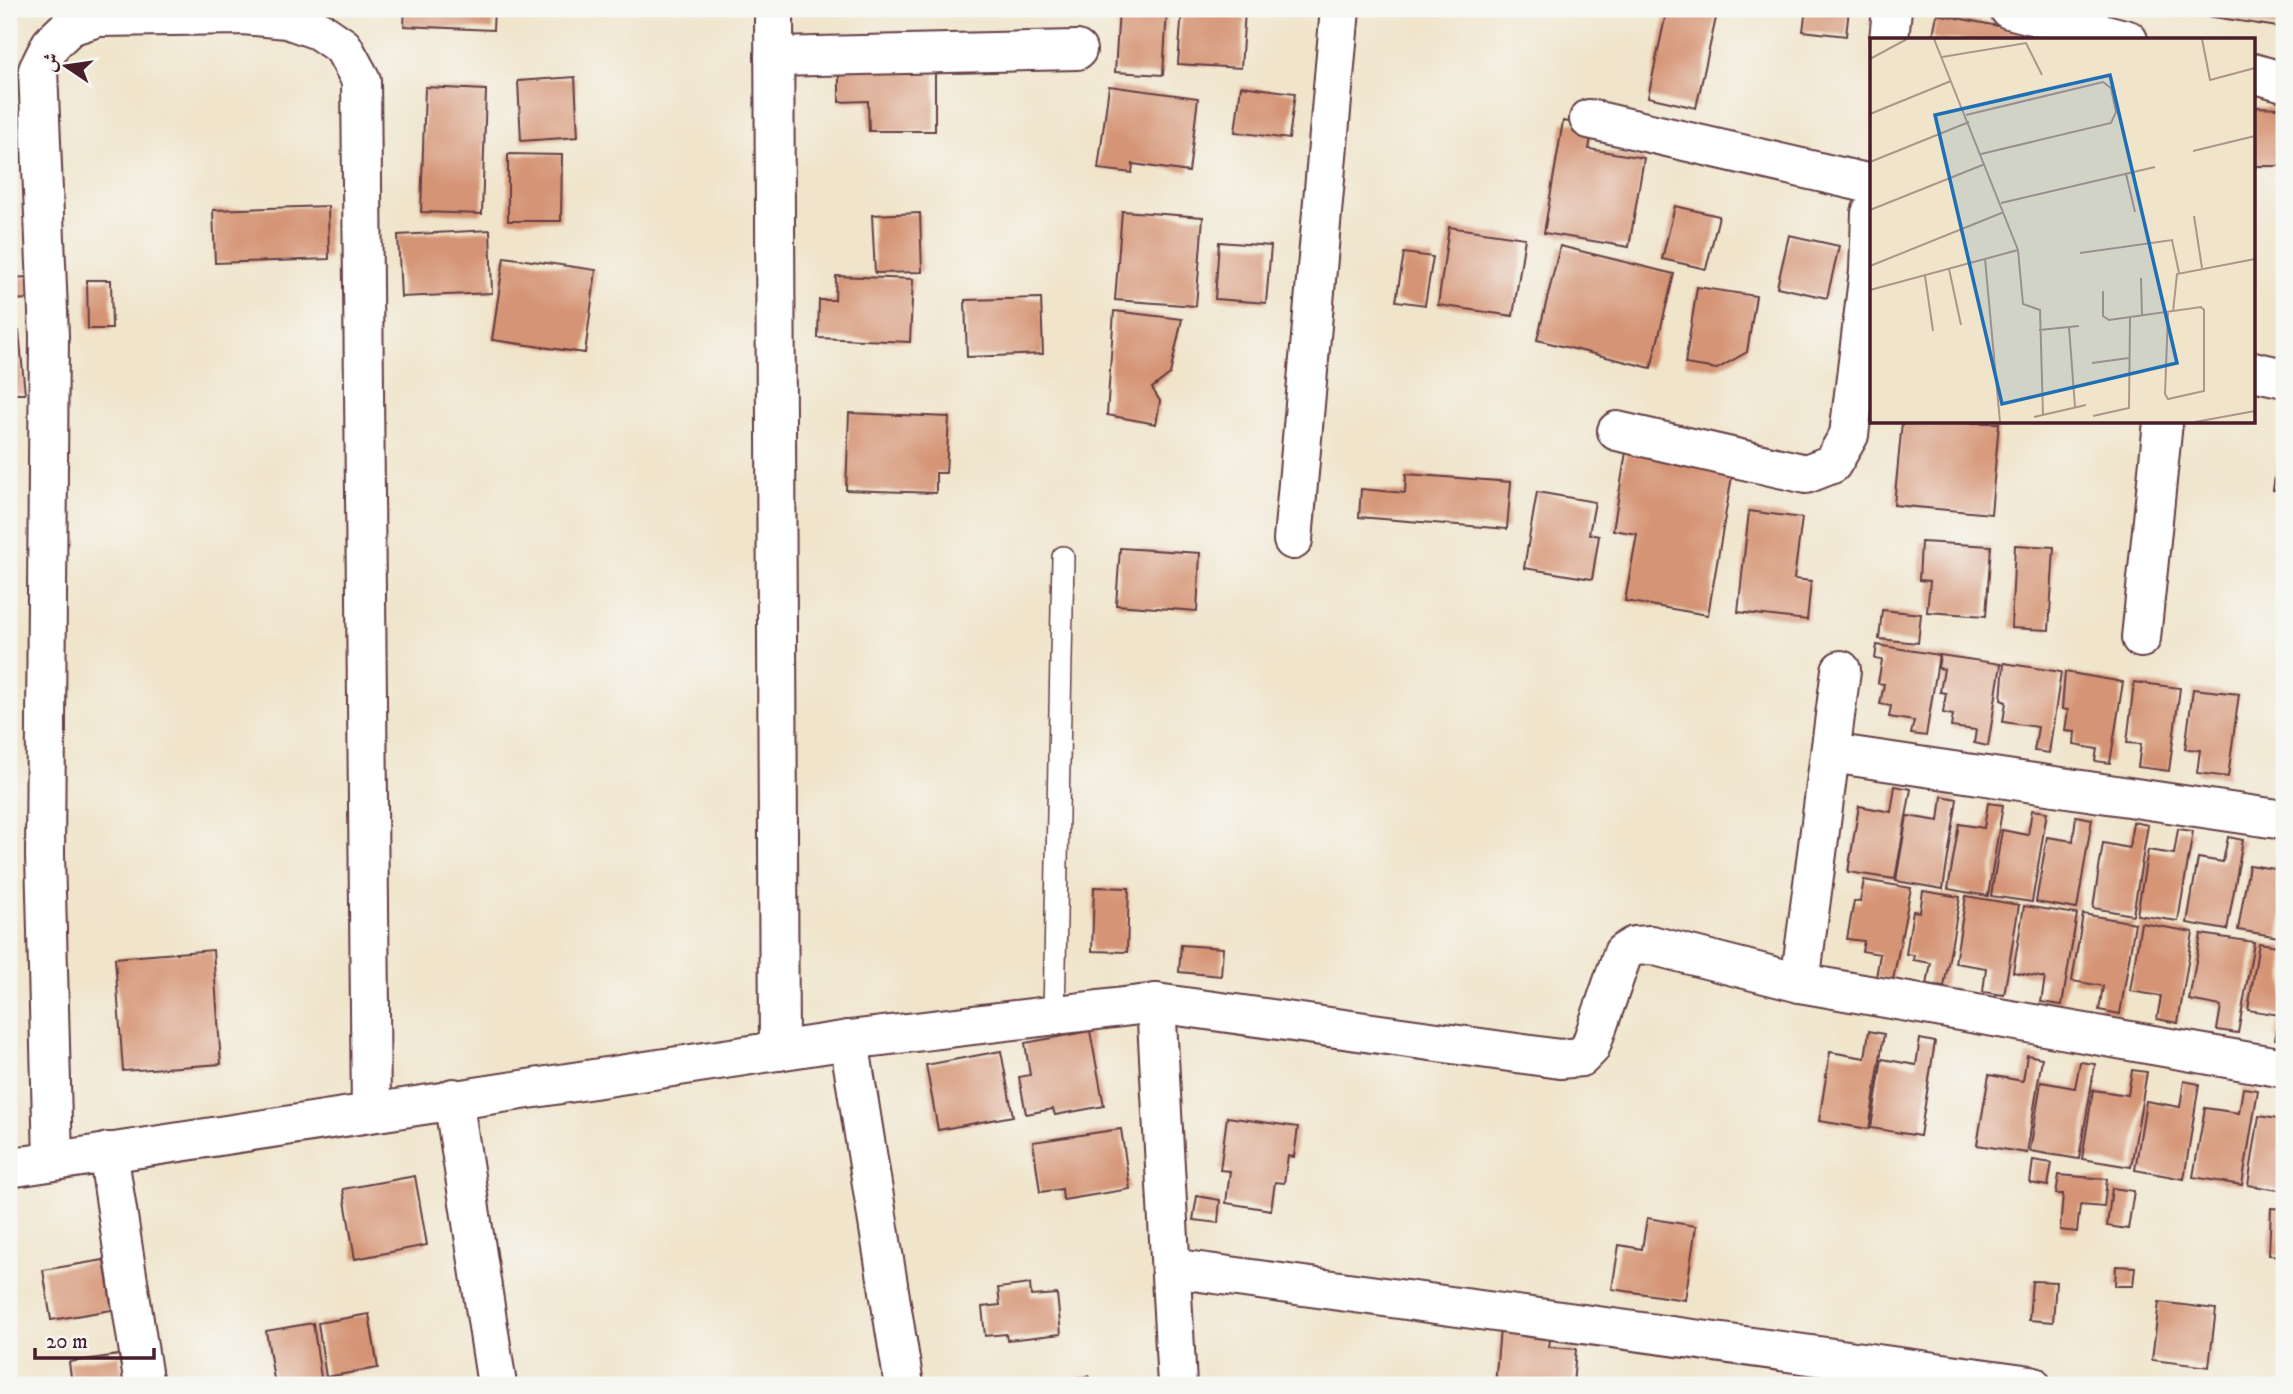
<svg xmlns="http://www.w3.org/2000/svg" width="2293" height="1394" viewBox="0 0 2293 1394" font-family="'IM FELL DW Pica',Amiri,serif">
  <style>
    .building { fill: #d59474 }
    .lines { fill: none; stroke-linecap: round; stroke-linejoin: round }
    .lane-casing { stroke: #633d43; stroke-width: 24 }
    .street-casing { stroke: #633d43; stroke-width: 42 }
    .lane { stroke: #fff; stroke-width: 21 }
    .street { stroke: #fff; stroke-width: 38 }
    .inset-road { fill: none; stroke: #ae958a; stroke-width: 2 }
    .view { fill: #1f6fb2; fill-opacity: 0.15; stroke: #1f6fb2; stroke-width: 3.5 }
    .inset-edge { fill: none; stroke: #4a1f2b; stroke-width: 3.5 }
  </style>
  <rect width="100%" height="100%" fill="#f6f6f2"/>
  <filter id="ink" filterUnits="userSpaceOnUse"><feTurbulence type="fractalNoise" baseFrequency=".0143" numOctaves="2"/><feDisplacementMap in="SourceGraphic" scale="14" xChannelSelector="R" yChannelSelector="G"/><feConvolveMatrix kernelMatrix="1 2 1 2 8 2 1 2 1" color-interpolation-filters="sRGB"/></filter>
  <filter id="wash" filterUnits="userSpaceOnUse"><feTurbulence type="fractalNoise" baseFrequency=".00686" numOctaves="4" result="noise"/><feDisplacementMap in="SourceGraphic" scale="28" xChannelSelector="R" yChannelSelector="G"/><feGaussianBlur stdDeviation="1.57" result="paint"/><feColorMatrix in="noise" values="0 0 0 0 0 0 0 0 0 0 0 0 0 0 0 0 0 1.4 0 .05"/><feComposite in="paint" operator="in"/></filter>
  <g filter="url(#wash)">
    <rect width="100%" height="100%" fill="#f0e4ca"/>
    <g id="blocks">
      <!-- building -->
      <g class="building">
        <polygon points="405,9 494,9 493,30 404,26"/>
        <polygon points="886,9 946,9 946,13"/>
        <polygon points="1119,9 1167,10 1163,75 1115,72"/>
        <polygon points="1182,9 1245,11 1241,68 1178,64"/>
        <polygon points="1667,9 1716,18 1696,108 1648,97"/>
        <polygon points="1806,9 1849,9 1846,36 1803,31"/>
        <polygon points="2195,9 2281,9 2278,27 2194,14"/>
        <polygon points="1937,14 2064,39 2064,40 1932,40"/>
        <polygon points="935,57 935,131 869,131 868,101 839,102 839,58"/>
        <polygon points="575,77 578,137 521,141 518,81"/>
        <polygon points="1109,86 1198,98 1189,172 1133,164 1132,173 1098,169"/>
        <polygon points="1241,86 1295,93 1289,139 1235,132"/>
        <polygon points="425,87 486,90 482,214 421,212"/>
        <polygon points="2253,107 2282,108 2281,166 2253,166"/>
        <polygon points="1563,121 1593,126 1589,149 1644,158 1629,247 1544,233"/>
        <polygon points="508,154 562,155 561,221 508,221"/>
        <polygon points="328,206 329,259 215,263 213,210"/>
        <polygon points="1675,206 1719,216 1706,269 1662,259"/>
        <polygon points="1122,211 1203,217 1196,306 1115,300"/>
        <polygon points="920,213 922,272 875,273 872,215"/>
        <polygon points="1449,227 1525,238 1513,316 1438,305"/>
        <polygon points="490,230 492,293 401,297 398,235"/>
        <polygon points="1789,235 1839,246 1827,298 1777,287"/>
        <polygon points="1219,242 1271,246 1266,303 1215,299"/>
        <polygon points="1560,246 1674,274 1651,368 1537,340"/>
        <polygon points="1404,253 1433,257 1425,305 1396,301"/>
        <polygon points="504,257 596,270 585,353 492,340"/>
        <polygon points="836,276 913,279 910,342 818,338 819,300 835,300"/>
        <polygon points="29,277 30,299 9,300 9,278"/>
        <polygon points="87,280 111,280 112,329 88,329"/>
        <polygon points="1697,287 1756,296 1747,352 1717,369 1685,364"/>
        <polygon points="1041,298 1043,354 967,357 965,300"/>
        <polygon points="1114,311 1182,319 1170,374 1152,388 1160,401 1156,424 1107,415"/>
        <polygon points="19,331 25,394 9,394 9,332"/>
        <polygon points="849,413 949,417 946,473 936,473 936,493 846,490"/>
        <polygon points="1902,422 1999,423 1991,514 1894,505"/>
        <polygon points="2283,424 2284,424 2284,491 2273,490"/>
        <polygon points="1626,452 1736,453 1708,615 1625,601 1637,534 1613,530"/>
        <polygon points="1406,474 1511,482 1507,529 1359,517 1361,489 1405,493"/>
        <polygon points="1537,492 1595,502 1589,534 1599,536 1592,579 1524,568"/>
        <polygon points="1749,511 1802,518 1794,579 1811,581 1807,620 1738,612"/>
        <polygon points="1921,542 1991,546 1986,616 1927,612 1930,581 1919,580"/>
        <polygon points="2015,545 2054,547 2049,630 2011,628"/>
        <polygon points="1120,548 1200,553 1197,611 1116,605"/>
        <polygon points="1882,610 1921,614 1918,643 1879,639"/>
        <polygon points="1877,645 1939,655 1926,736 1911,734 1914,721 1889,717 1891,706 1880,704 1884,684 1878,683 1882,660 1875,659"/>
        <polygon points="1940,655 2001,664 1988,746 1974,743 1976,730 1951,727 1953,715 1943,713 1946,693 1940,692 1944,669 1938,668"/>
        <polygon points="2004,663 2061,672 2049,753 2034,751 2038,727 2003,722 2006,702 2001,700"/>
        <polygon points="2065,672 2123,682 2110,763 2095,761 2097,749 2074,745 2075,732 2065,731 2068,710 2062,709"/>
        <polygon points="2134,682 2180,688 2169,771 2138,767 2141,744 2127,743"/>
        <polygon points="2193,689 2239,694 2228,777 2197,773 2200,750 2185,749"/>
        <polygon points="1895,786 1911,789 1895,879 1848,872 1859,806 1891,812"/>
        <polygon points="1942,796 1957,799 1943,889 1896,881 1907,816 1939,821"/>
        <polygon points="1988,803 2003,805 1988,896 1948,889 1959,824 1984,828"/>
        <polygon points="2032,810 2047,812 2032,902 1991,896 2002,830 2028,835"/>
        <polygon points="2076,816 2092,819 2077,909 2036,902 2047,837 2073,841"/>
        <polygon points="2133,822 2148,825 2133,915 2093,908 2103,843 2129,848"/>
        <polygon points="2178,829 2193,831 2178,921 2137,915 2148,850 2174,854"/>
        <polygon points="2228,837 2243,840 2227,930 2187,923 2198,858 2223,862"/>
        <polygon points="2279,844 2284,845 2284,905 2279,937 2238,930 2249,865 2275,869"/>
        <polygon points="1864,880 1911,888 1893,980 1876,977 1880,954 1862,951 1864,941 1847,939 1854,901 1860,902"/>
        <polygon points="1094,887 1129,888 1127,952 1092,951"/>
        <polygon points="1923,891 1960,897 1944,987 1927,985 1931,963 1913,960 1914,955 1906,954 1913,911 1920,912"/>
        <polygon points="1966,896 2019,905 2004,995 1983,992 1986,968 1955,963"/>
        <polygon points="2024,906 2077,914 2062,1005 2041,1002 2045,978 2013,972"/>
        <polygon points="2083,914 2135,923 2120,1014 2099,1010 2103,986 2072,981"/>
        <polygon points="2141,923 2193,932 2178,1023 2157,1019 2161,996 2130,991"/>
        <polygon points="2201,934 2254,942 2238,1033 2217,1030 2221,1006 2189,1000"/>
        <polygon points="2259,943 2284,947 2284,1041 2275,1039 2280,1015 2248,1010"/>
        <polygon points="1181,945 1223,948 1221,976 1179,972"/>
        <polygon points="213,950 221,1064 123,1071 115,958"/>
        <polygon points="1090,1031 1104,1106 1055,1115 1053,1109 1026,1114 1019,1077 1030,1075 1025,1043"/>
        <polygon points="1869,1031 1884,1034 1869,1129 1819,1121 1830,1052 1865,1058"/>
        <polygon points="1920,1039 1935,1042 1920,1136 1871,1128 1882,1059 1916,1065"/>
        <polygon points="1001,1051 1013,1116 938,1130 926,1065"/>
        <polygon points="2027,1055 2042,1058 2027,1153 1977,1145 1989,1075 2023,1081"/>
        <polygon points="2080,1062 2095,1064 2079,1159 2030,1151 2041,1082 2075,1088"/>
        <polygon points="2132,1070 2147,1072 2131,1167 2082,1159 2093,1090 2128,1095"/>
        <polygon points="2184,1081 2199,1084 2184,1179 2135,1170 2146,1101 2180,1107"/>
        <polygon points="2243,1088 2258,1090 2242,1185 2193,1177 2205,1108 2239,1113"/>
        <polygon points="2259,1116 2284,1120 2284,1191 2248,1185"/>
        <polygon points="1227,1117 1298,1127 1294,1157 1288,1156 1284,1183 1275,1182 1271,1210 1226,1203 1230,1171 1220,1170"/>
        <polygon points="1121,1129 1130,1189 1063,1200 1062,1189 1040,1192 1033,1142"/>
        <polygon points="2033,1160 2052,1163 2048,1186 2030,1183"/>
        <polygon points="2059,1175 2107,1179 2104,1207 2080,1205 2077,1232 2060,1230 2063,1194 2056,1194"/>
        <polygon points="415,1176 427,1245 355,1259 343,1189"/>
        <polygon points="2112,1188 2134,1191 2128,1229 2107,1226"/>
        <polygon points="1197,1196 1220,1200 1218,1223 1193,1220"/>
        <polygon points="2271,1208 2284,1209 2284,1256 2269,1255"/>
        <polygon points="1647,1218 1696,1226 1685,1300 1612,1289 1619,1245 1642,1249"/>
        <polygon points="104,1260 112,1310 51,1320 43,1270"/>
        <polygon points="2116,1266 2135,1267 2133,1286 2115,1286"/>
        <polygon points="2032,1281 2056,1282 2053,1322 2029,1320"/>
        <polygon points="1030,1284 1031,1296 1057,1294 1061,1334 1007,1340 1006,1334 985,1336 982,1307 1000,1305 998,1288"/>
        <polygon points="2159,1302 2216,1309 2209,1367 2152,1360"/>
        <polygon points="369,1314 378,1368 326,1377 318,1323"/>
        <polygon points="313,1323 321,1378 275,1385 266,1331"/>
        <polygon points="1500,1329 1551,1334 1549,1347 1576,1349 1573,1385 1495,1385"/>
        <polygon points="119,1355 124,1385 72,1385 69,1362"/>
        <polygon points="1089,1376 1091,1385 1032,1385 1031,1384"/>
      </g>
    </g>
  </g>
  <g filter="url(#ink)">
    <use href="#blocks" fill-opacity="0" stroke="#633d43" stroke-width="2"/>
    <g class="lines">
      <defs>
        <polyline id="lane" points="1054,1016 1063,557"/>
        <g id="street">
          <polyline points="774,9 779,1051"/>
          <polyline points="2009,9 2128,40"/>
          <polyline points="1889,40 1892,9"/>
          <polyline points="774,57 1077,50"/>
          <polyline points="2253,73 2284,82"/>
          <polyline points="1589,119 1871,184"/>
          <polyline points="2253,371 2284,378"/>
          <polyline points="1617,431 1806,474 1832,464 1849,435 1869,271 1871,213"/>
          <polyline points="1293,540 1340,9"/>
          <polyline points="2141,638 2163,422"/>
          <polyline points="1831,753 2284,820"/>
          <polyline points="1800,983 1841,670"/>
          <polyline points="1156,1003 1560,1059 1581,1057 1590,1048 1623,953 1634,946 1651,945 1800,983 2284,1068"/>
          <polyline points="849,1040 904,1385"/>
          <polyline points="453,1098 497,1385"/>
          <polyline points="108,1152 144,1385"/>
          <polyline points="53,1160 45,855 49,336 38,70 51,44 70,26 98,17 243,15 287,19 318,30 343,47 361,80 371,1112"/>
          <polyline points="9,1168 849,1040 1156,1003 1177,1385"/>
          <polyline points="1171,1268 2031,1385"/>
        </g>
      </defs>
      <!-- lane casing -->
      <use href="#lane" class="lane-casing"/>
      <!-- street casing -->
      <use href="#street" class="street-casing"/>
      <!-- lane -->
      <use href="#lane" class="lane"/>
      <!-- street -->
      <use href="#street" class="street"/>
    </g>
  </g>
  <!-- overview -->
  <g transform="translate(1870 38)">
    <rect width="385" height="385" fill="#f0e4ca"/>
    <path class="inset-road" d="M332,1L340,42L385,30M72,19L156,5L172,37M0,21L37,1M0,76L81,43M96,77L233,44L241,50L246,74L241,85L111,116M323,113L385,98M0,124L99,84M256,136L265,174M131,165L285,129M0,172L115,126M324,178L332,230M148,212L153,266L170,272L173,377M210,215L302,202L309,235M115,221L130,384M0,228L134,174M79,231L91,287M55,238L63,293M271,240L272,278M0,252L148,212L64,1M233,253V278L239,282L331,269L334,272V353L298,361L295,356L298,275M303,274L307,236L385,221M199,289L205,369M169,292L209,288M222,325L259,320M223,378L259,370L260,280M164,379L216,367M325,384L385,373"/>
    <path class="view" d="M240,37L307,325L132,366L65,77Z"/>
    <rect width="385" height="385" class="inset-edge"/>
  </g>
  <!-- margin -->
  <rect width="2293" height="1394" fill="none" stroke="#f6f6f2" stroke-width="35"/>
  <!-- north arrow -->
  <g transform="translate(66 66) rotate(283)" stroke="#f6f6f2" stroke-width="5" paint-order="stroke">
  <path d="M0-5L12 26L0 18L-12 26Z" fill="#4a1f2b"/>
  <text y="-10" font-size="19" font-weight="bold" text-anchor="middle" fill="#4a1f2b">ش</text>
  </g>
  <!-- scale -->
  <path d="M35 1348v10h119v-10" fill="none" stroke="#4a1f2b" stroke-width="3.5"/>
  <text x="46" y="1348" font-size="21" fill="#4a1f2b" stroke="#f6f6f2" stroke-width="5" paint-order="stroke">20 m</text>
</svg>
